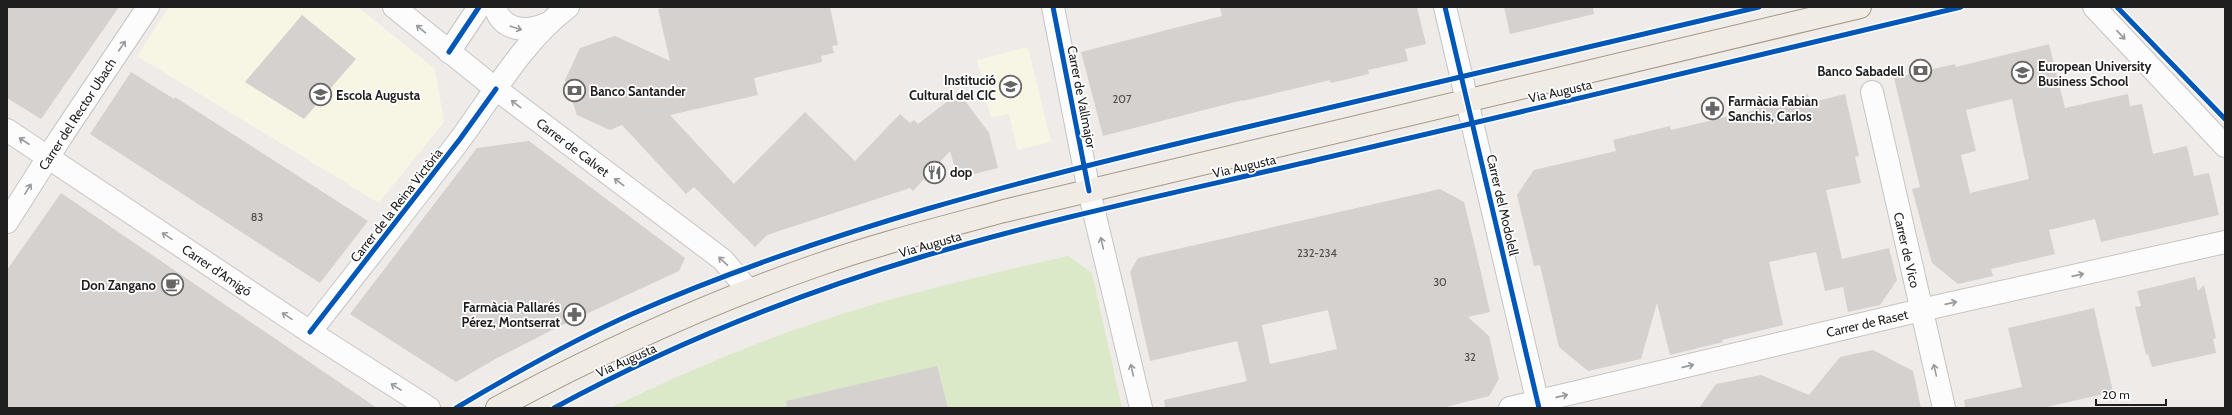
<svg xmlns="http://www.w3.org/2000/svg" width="2232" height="415" viewBox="0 0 2232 415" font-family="Cabin,sans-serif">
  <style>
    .education { fill: #f7f5e4 }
    .grass { fill: #dce9c8 }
    .building { fill: #d4d1cf; fill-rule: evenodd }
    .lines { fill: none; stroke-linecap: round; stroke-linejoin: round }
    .minor-casing { stroke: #c6c5c4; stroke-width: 24 }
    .major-casing { stroke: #a49784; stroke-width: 24 }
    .minor { stroke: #fcfcfc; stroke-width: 22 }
    .major { stroke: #f1ebe5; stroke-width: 22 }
    .cycleway-casing { stroke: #fff; stroke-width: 8 }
    .cycleway { stroke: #0057b8; stroke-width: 5 }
    .oneway { stroke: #999 }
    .labels { text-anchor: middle; stroke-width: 3.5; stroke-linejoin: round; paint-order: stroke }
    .number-label { font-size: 11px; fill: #4c4c4b }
    .poi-label { font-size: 13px; font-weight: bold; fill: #1f1f1f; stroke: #fff; text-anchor: start }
    .street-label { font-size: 13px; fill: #1f1f1f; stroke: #fff }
  </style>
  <rect width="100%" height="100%" fill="#eeebe8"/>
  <!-- education -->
  <g class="education">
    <polygon points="169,7 358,7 435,69 444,122 379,203 137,56"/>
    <polygon points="1028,47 1051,142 1017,150 1009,114 991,118 977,60"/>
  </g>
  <!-- grass -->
  <path class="grass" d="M1068,256L1092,273L1122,408H610C669,380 729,353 791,331C881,299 975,277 1068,256Z"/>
  <!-- building -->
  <g class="building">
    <polygon points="7,7 119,7 41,119 7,98"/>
    <polygon points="669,7 830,7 838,45 832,46 834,53 821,56 822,62 754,78 758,95 670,115 734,184 805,112 855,161 900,114 910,123 914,120 918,124 949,100 958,99 966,102 989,133 998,168 958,178 950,151 913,191 910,188 767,235 755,247 694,187 686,194 622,125 610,130 577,115 565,80 580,48 615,36 670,61 658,9"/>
    <polygon points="1220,7 1417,7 1426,44 1405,49 1408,61 1368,70 1369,74 1331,83 1330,80 1243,101 1243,100 1103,136 1081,52 1222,16"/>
    <polygon points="1504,7 1593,7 1594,14 1510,34"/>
    <polygon points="302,15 356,59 304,119 245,82"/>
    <path d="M2049,44L2065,108L2128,94L2130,106L2142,104L2153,154L2187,146L2194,176L2209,173L2219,215L2101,242L2095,219L2049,230L2055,254L1991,269L1993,276L1958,284L1932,263L1912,189L1920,187L1894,78L1955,64L1956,67ZM2012,99L2029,179L1970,193L1961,155L1976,151L1966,110Z"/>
    <polygon points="131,72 174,99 175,97 368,221 320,283 90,134"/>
    <polygon points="1808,94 1810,103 1845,94 1859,156 1855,157 1861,183 1826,190 1842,259 1889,248 1897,280 1880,305 1848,312 1843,287 1825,291 1816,252 1769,262 1783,325 1722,340 1723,342 1670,355 1657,303 1641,359 1588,371 1559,347 1540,265 1534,266 1517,195 1534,170 1616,151 1613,140 1670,126 1671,130 1755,110 1754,107"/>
    <polygon points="529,141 685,258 679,271 558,327 497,358 456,382 350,314 477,148"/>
    <path d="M1440,189L1464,202L1476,251L1490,312L1468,317L1489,336L1499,379L1489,396L1442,408H1165L1164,400L1247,381L1237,341L1150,361L1130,272L1138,258ZM1328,310L1337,349L1270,364L1262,325Z"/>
    <polygon points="61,193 377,408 7,408 7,270"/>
    <polygon points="2195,277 2198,291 2204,285 2216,338 2213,339 2216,353 2152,367 2148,354 2146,355 2135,307 2141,306 2137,291"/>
    <polygon points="2094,308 2113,392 2042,408 1965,408 1964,400 2022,387 2008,328"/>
    <polygon points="1873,350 1913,371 1921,408 1699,408 1716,384 1761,375 1809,395 1840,357"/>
    <polygon points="937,366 948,408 787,408 786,401"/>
  </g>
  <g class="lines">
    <defs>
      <g id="minor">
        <polyline points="394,7 496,89 723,260 748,290"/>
        <path d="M495,7C502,31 526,33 546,24"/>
        <polyline points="1053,7 1089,191 1141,408"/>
        <polyline points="1445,7 1539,408"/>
        <polyline points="2094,7 2225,146"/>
        <polyline points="449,52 479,7"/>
        <polyline points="1872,92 1944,408"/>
        <polyline points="7,130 310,332 429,408"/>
        <polyline points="7,222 61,137 148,7"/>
        <path d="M310,332C360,268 410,205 459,141C493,95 522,42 568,7"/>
        <polyline points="1510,408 1921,310 2225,242"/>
      </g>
      <path id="major" d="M497,408C599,353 706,304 815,266C877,244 941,228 1004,211L1860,7"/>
    </defs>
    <!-- minor casing -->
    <use href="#minor" class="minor-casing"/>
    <!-- major casing -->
    <use href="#major" class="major-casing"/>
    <!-- minor -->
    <use href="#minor" class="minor"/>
    <!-- major -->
    <use href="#major" class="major"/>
    <defs>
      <g id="cycleway">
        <polyline points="1053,7 1089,191"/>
        <polyline points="1445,7 1539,408"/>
        <polyline points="2117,7 2225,119"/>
        <polyline points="449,52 479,7"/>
        <polyline points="310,332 460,139 496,89"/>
        <path d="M456,408C513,374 571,341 632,314C824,230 1027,179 1230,131C1406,89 1583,49 1759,7"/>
        <path d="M554,408C670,345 795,295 921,257C1055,217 1193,189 1329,157C1540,108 1750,57 1961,7"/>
      </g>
    </defs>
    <!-- cycleway casing -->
    <use href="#cycleway" class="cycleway-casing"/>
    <!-- cycleway -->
    <use href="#cycleway" class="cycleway"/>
  </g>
  <!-- one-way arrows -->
  <defs><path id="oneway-shaft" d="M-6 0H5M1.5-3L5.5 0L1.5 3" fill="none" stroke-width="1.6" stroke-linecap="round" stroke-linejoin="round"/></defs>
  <g class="oneway">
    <use href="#oneway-shaft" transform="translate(516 28) rotate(18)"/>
    <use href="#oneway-shaft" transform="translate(421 29) rotate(-140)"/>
    <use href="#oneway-shaft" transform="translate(2121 35) rotate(47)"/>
    <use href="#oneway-shaft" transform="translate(122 46) rotate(-56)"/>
    <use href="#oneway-shaft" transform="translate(516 104) rotate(-143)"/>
    <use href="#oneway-shaft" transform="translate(24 141) rotate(-147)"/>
    <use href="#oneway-shaft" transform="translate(619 182) rotate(-143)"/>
    <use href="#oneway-shaft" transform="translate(28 189) rotate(-58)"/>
    <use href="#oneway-shaft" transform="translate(167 236) rotate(-146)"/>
    <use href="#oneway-shaft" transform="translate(1102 243) rotate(-103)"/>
    <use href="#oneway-shaft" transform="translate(723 261) rotate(-137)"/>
    <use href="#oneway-shaft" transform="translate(2078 275) rotate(-13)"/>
    <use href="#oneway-shaft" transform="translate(1951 303) rotate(-13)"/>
    <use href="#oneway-shaft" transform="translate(287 316) rotate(-146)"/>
    <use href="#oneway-shaft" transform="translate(1688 366) rotate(-13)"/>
    <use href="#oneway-shaft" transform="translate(1132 370) rotate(-103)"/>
    <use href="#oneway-shaft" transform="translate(1935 370) rotate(-103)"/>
    <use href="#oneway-shaft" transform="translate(396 387) rotate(-148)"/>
    <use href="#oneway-shaft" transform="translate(1562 396) rotate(-13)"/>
  </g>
  <!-- icons -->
  <defs>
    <symbol id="bank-ring" viewBox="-11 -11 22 22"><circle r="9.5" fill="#fff" stroke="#676665" stroke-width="1.5"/><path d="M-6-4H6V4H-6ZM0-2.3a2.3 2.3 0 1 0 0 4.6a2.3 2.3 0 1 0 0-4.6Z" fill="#676665"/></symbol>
    <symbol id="university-ring" viewBox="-11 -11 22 22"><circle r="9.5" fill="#fff" stroke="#676665" stroke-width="1.5"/><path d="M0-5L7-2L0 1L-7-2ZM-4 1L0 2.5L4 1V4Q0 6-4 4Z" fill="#676665"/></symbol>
    <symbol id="school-ring" viewBox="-11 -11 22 22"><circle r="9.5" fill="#fff" stroke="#676665" stroke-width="1.5"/><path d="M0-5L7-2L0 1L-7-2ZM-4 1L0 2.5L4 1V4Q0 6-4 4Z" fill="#676665"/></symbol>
    <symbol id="pharmacy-ring" viewBox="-11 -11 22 22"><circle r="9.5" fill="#fff" stroke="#676665" stroke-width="1.5"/><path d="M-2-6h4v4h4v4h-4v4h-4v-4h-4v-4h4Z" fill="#676665"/></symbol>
    <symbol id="restaurant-ring" viewBox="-11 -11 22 22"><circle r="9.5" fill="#fff" stroke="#676665" stroke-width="1.5"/><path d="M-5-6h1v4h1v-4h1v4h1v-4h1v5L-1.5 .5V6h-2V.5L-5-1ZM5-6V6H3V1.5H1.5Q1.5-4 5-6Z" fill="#676665"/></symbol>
    <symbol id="cafe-ring" viewBox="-11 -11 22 22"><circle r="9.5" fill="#fff" stroke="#676665" stroke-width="1.5"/><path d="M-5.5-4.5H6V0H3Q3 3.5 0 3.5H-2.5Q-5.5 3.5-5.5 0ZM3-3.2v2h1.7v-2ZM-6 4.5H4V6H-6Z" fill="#676665"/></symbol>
  </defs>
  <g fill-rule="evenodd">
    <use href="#bank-ring" x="1908" y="58" width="25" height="25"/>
    <use href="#university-ring" x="2010" y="60" width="25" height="25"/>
    <use href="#school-ring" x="998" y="74" width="25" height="25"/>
    <use href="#bank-ring" x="562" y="78" width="25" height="25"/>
    <use href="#school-ring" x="308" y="82" width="25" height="25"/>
    <use href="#pharmacy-ring" x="1700" y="96" width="25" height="25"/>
    <use href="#restaurant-ring" x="922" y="160" width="25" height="25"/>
    <use href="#cafe-ring" x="160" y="272" width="25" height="25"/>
    <use href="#pharmacy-ring" x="562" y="302" width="25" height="25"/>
  </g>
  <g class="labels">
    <!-- number labels -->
    <g class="number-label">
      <text x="1122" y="103">207</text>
      <text x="257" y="221">83</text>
      <text x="1317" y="257">232-234</text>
      <text x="1440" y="286">30</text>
      <text x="1470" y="361">32</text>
    </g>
    <!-- poi labels -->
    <g class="poi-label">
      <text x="2038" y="71">European University<tspan x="2038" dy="15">Business School</tspan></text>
      <text x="1904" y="76" text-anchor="end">Banco Sabadell</text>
      <text x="996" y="85" text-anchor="end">Institució<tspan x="996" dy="15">Cultural del CIC</tspan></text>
      <text x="590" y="96">Banco Santander</text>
      <text x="336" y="100">Escola Augusta</text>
      <text x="1728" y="106">Farmàcia Fabian<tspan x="1728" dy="15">Sanchis, Carlos</tspan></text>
      <text x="950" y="177">dop</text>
      <text x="156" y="290" text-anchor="end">Don Zangano</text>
      <text x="560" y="312" text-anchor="end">Farmàcia Pallarés<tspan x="560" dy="15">Pérez, Montserrat</tspan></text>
    </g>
    <!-- street labels -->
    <g class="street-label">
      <text transform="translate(1560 91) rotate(-13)" y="5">Via Augusta</text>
      <text transform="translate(1082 97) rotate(79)" y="5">Carrer de Vallmajor</text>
      <text transform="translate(77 114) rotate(-57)" y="5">Carrer del Rector Ubach</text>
      <text transform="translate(573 147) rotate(37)" y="5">Carrer de Calvet</text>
      <text transform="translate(1244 166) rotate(-13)" y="5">Via Augusta</text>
      <text transform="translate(396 205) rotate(-52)" y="5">Carrer de la Reina Victòria</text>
      <text transform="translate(1503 205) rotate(77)" y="5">Carrer del Modolell</text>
      <text transform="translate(930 244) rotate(-16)" y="5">Via Augusta</text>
      <text transform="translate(1907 250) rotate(77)" y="5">Carrer de Vico</text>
      <text transform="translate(217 270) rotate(34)" y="5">Carrer d'Amigó</text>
      <text transform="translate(1867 323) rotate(-13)" y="5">Carrer de Raset</text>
      <text transform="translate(626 360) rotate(-24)" y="5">Via Augusta</text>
    </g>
  </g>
  <!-- border -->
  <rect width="2232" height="415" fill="none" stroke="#1f1f1f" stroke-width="16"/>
  <!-- scale -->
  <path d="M2096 399v6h70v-6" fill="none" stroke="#1f1f1f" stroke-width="2"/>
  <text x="2102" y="399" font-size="12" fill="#1f1f1f" stroke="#ffffff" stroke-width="3" paint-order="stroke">20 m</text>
</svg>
